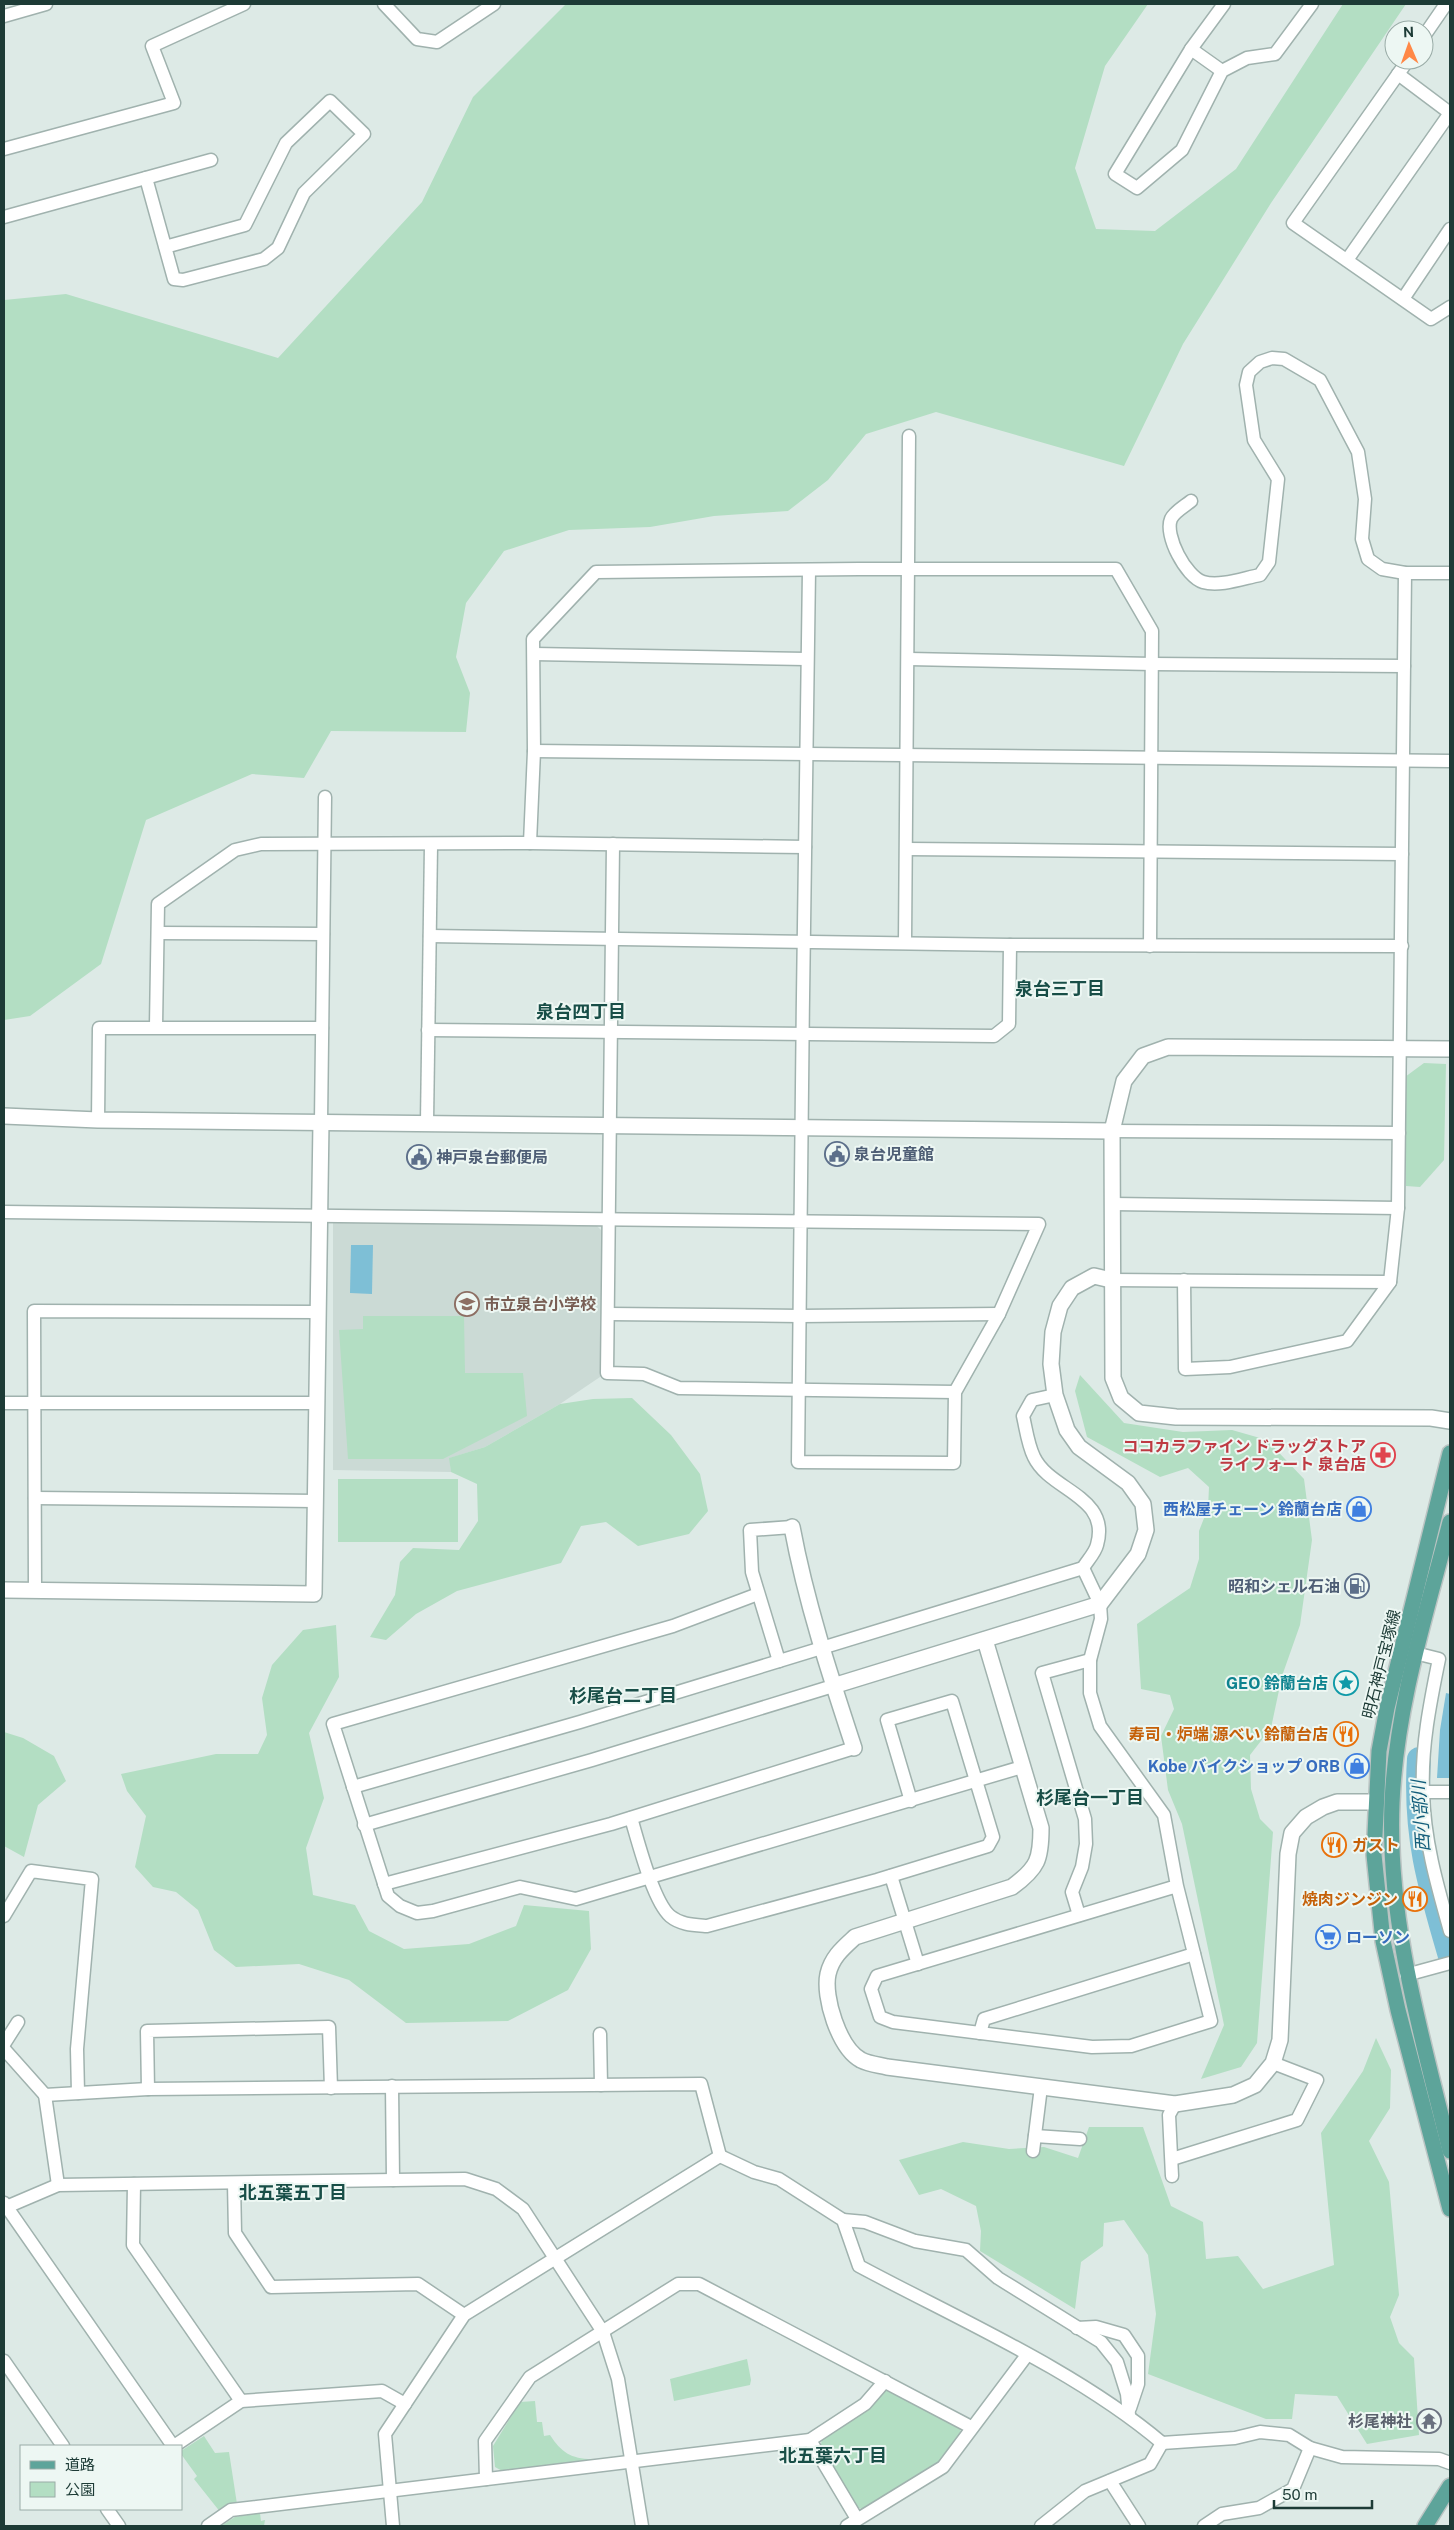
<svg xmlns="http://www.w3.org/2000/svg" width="1454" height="2530" viewBox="0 0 1454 2530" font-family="'Public Sans','Noto Sans JP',sans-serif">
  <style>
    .built { fill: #cbdad5 }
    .green { fill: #b3dec3 }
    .water { fill: #7ebfd6 }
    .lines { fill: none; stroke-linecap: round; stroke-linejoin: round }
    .river { stroke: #7ebfd6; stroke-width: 24 }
    .minor-casing { stroke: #a0b2ae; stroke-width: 15 }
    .tertiary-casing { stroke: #a0b2ae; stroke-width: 18 }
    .primary-casing { stroke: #bbc4c3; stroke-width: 18 }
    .minor { stroke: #fff; stroke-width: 12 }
    .tertiary { stroke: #fff; stroke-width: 15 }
    .primary { stroke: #5da49a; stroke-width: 15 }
    .labels { text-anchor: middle; stroke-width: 4; stroke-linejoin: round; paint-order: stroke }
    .service-label { font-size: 16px; font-weight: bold; fill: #4e5e75; stroke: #edf7f3; text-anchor: start }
    .education-label { font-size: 16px; font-weight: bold; fill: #785e54; stroke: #edf7f3; text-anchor: start }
    .health-label { font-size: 16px; font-weight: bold; fill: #be3a42; stroke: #edf7f3; text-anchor: end }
    .shop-label { font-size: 16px; font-weight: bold; fill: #366cbe; stroke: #edf7f3; text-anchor: end }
    .street-label { font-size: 16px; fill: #1d3b36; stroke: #edf7f3 }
    .culture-label { font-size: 16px; font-weight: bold; fill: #0d838f; stroke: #edf7f3; text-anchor: end }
    .food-label { font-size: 16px; font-weight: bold; fill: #c56008; stroke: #edf7f3; text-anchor: end }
    .worship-label { font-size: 16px; font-weight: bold; fill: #5b616d; stroke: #edf7f3; text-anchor: end }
    .neighbourhood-label { font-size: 18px; font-weight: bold; fill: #184e47; stroke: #edf7f3 }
    .water-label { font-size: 18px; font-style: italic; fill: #135e7b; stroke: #edf7f3 }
  </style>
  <rect width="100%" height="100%" fill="#ddeae6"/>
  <!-- built -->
  <polygon class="built" points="333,1223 596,1225 602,1231 600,1377 560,1404 485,1447 450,1458 451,1472 333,1470"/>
  <!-- green -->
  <g class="green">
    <polygon points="566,4 1148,4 1105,66 1075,168 1096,229 1155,231 1236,169 1343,4 1406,4 1271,203 1183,344 1124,466 936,412 866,434 828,480 788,511 714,516 650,527 569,530 504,551 466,603 456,657 470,693 466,732 331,731 304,778 252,774 146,820 101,964 30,1016 4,1020 4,300 66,294 278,358 422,202 473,97"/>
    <polygon points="1424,1063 1446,1064 1444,1160 1420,1187 1406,1186 1405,1077"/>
    <polygon points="363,1316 464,1316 465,1373 523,1373 527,1416 443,1459 348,1459 339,1330 363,1329"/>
    <polygon points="1080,1375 1124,1423 1183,1432 1232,1430 1267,1440 1304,1479 1312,1540 1300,1625 1282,1676 1271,1728 1250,1755 1251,1789 1260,1819 1273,1832 1257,2043 1241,2067 1201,2079 1224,2025 1182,1824 1168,1790 1161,1736 1174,1709 1170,1695 1141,1689 1137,1624 1190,1588 1199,1559 1199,1531 1208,1508 1209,1487 1188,1468 1160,1477 1087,1437 1075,1391"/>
    <polygon points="632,1398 671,1435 700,1474 708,1511 689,1534 638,1546 606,1522 581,1526 561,1563 457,1591 416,1614 386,1640 370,1637 395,1595 400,1562 413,1548 459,1550 478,1521 477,1484 451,1472 449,1458 485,1447 560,1404 593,1399"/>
    <rect x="338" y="1479" width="120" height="63"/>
    <polygon points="336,1625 339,1677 309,1733 324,1798 306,1848 313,1895 355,1905 369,1931 404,1949 469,1944 516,1926 524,1905 589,1911 591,1949 568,1990 508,2021 406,2023 349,1980 299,1964 236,1967 214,1950 198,1910 176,1892 153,1887 135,1867 146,1816 127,1791 121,1774 216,1754 258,1754 267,1735 262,1698 272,1665 303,1630"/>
    <polygon points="4,1732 23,1738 54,1756 66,1781 38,1805 24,1857 4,1846"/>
    <polygon points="1376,2038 1391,2070 1390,2108 1369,2141 1389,2182 1399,2295 1390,2317 1399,2343 1414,2358 1419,2435 1367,2444 1337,2396 1295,2394 1292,2419 1266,2419 1148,2374 1156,2314 1148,2255 1124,2220 1104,2223 1103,2246 1081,2262 1075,2309 980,2251 981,2231 976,2206 941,2189 919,2195 899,2160 963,2142 1009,2149 1044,2147 1078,2158 1089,2127 1143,2127 1171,2206 1203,2222 1206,2259 1238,2256 1263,2289 1334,2265 1321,2133 1363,2071"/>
    <polygon points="747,2359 751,2380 750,2385 674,2401 670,2379"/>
    <polygon points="887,2385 960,2426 961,2437 941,2465 865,2510 856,2507 820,2449 822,2439 869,2409"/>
    <path d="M535,2401L537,2422H542L544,2436L550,2435C561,2452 571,2459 592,2459V2461L504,2472L495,2467L493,2446L520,2402Z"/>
    <polygon points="204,2436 215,2453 229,2452 237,2504 221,2513 194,2479 197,2476 181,2454 181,2451"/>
    <polygon points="260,2513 261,2521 265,2520 264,2526 221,2526 235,2517"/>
  </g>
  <!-- water -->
  <g class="water">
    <polygon points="351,1245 373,1245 372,1294 350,1293"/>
    <polygon points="1446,1693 1450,1694 1450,1778 1437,1778 1440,1730"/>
  </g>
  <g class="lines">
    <!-- river -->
    <path class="river" d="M1419,1759C1414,1834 1429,1885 1450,1956"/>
    <defs>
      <g id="minor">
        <polyline points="384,4 417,39 437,42 494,4"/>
        <polyline points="1224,4 1191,49 1115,174 1137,188 1182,150 1222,71 1247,58 1275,54 1312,4"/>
        <polyline points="4,16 46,4"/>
        <polyline points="1424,36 1446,4"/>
        <polyline points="1191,49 1222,71"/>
        <polyline points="1408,60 1293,223 1431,319 1450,307"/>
        <polyline points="1398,74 1450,113"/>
        <polyline points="4,149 174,103 152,46 244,4"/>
        <polyline points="146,178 174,279 183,280 264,259 278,248 304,193 364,134 330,101 286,143 245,225 165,247"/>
        <polyline points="4,217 211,160"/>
        <polyline points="1347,260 1450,113"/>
        <polyline points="1403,299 1450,229"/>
        <path d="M1191,501C1185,506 1174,512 1171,519C1164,535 1186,577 1203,582C1220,587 1244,578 1260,575L1269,562L1278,479L1254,440L1246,385L1249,372L1260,362L1272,358L1284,359L1320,380L1358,452L1365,499L1362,539L1368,559L1382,569L1405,573H1450"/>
        <polyline points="534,654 806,659"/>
        <polyline points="909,659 1153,664 1404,666"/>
        <polyline points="534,751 1450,761"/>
        <polyline points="530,843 534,751 533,639 596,572 859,569 1116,569 1152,631 1150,946"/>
        <polyline points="613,844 607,1373 644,1374 679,1388 955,1392"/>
        <polyline points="907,849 1402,854"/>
        <polyline points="158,933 323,934"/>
        <polyline points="430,936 1010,945 1402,946"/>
        <polyline points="905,942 909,436"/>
        <polyline points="156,1026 158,904 235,850 261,844 530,843 805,847"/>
        <polyline points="428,1030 994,1036 1009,1024 1010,945"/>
        <polyline points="98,1120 99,1028 322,1028"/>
        <polyline points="321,1122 325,797"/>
        <polyline points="427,1122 431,845"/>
        <polyline points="1112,1131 1399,1133"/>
        <polyline points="1113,1204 1398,1208"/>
        <path d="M4,1212C349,1218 694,1219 1039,1224L999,1314L955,1392L954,1463L798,1462C801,1165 804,867 809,570"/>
        <polyline points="1111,1280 1390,1282"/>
        <polyline points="1184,1280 1185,1369 1230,1367 1347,1341 1390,1282 1398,1208 1405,573"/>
        <polyline points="609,1314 800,1316 999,1314"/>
        <polyline points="4,1403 316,1403"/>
        <polyline points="35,1498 315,1501"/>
        <polyline points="1083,1568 1100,1604 1101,1619 1090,1660 1090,1693 1100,1726 1164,1815 1177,1886 877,1976 871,1989 880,2017 893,2022 1092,2047 1131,2046 1211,2021 1177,1886"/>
        <polyline points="35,1590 34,1311 318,1312"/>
        <polyline points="758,1594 673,1626 333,1724 388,1896 400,1906 417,1913 433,1911 520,1887 576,1899 1022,1767"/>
        <path d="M1415,1653L1439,1659C1430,1703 1421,1748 1423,1792C1424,1840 1437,1885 1450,1931"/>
        <polyline points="779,1661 752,1572 750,1530 792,1527"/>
        <path d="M353,1787L580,1722L1083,1568C1087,1561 1095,1553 1097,1545C1111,1496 1050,1491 1034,1457C1028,1445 1026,1429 1023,1416L1032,1400L1055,1395"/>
        <polyline points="1423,1792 1450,1792"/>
        <path d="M631,1818C638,1841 653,1901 670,1916C681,1925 694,1925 707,1926L877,1880L988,1846L993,1837L952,1701L887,1720L911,1801"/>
        <polyline points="364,1825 592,1760 833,1686"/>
        <polyline points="891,1876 918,1964"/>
        <polyline points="384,1884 611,1824 854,1748"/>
        <polyline points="1079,1915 1072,1892 1082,1867 1086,1844 1085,1819 1042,1673 1090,1660"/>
        <polyline points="4,1916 31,1871 92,1879 77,2049 78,2093"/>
        <polyline points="1406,1975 1450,1963"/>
        <polyline points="980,2033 984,2019 1194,1954"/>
        <polyline points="600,2034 601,2085"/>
        <polyline points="4,2044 18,2022"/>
        <polyline points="4,2049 45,2095 148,2089 701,2084 720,2156"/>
        <polyline points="392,2086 393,2180"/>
        <polyline points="148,2089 147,2031 329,2027 331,2088"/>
        <polyline points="45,2095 58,2185"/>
        <polyline points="1035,2136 1080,2139"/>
        <polyline points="1033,2151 1041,2087"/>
        <path d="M720,2156L754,2172L779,2179L843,2220L859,2266C958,2319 1077,2371 1162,2443L1235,2438L1260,2432L1289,2435L1310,2448L1342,2457L1439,2459L1450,2463"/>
        <polyline points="1172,2159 1297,2120 1317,2080 1273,2063"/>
        <polyline points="1172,2176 1169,2115 1175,2104"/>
        <polyline points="234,2183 235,2233 271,2287 418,2284 464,2315"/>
        <polyline points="134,2184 133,2245 241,2401"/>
        <polyline points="4,2203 173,2446"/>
        <polyline points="4,2208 58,2185 465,2179 496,2189 523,2209 603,2332 618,2379 642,2526"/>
        <polyline points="843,2220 865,2222 915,2241 966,2250 998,2278 1101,2342 1117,2362 1127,2394 1129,2415"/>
        <polyline points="1077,2328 1096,2327 1124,2335 1138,2356 1138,2384 1130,2408"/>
        <polyline points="4,2361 63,2446"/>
        <polyline points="810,2440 857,2519"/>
        <polyline points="174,2446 241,2401 382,2391 405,2404"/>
        <polyline points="486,2479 485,2441 530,2377 678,2284 699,2284 971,2427"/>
        <polyline points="1110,2481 1139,2526"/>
        <polyline points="107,2509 119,2526"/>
        <polyline points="208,2526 231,2510 810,2440 865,2404 885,2381"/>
        <polyline points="393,2526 385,2434 464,2315 720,2156"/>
        <polyline points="847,2526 943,2467 1027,2355"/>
        <polyline points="1041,2526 1085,2491 1150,2464 1162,2443"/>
        <polyline points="1204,2526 1222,2514 1259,2508 1293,2489 1310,2448"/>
      </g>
      <g id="tertiary">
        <polyline points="1450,1049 1168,1047 1143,1056 1124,1081 1112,1131 1113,1378 1121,1398 1139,1413 1176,1417 1431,1418 1450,1421"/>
        <polyline points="4,1116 98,1120 1112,1131"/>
        <path d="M792,1527C806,1602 830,1675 854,1748"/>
        <polyline points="4,1590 314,1594 321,1122"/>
        <path d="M985,1640L1041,1828C1041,1859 1038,1868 1012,1887L855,1937C843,1948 832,1957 828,1974C823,1997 839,2048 861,2060C869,2064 879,2065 887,2067L1175,2104L1233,2095L1255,2085L1273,2063L1280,2040L1288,1854L1292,1833L1306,1817L1323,1807L1337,1802H1376"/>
        <polyline points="833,1686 1100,1604 1138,1554 1146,1530 1143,1504 1128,1483 1079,1447 1067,1430 1055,1395 1051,1364 1053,1332 1060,1306 1072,1288 1094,1276 1111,1280"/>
      </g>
      <g id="primary">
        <polyline points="1450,1453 1387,1708 1379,1751 1374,1855 1383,1941 1398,2010 1450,2209"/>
        <path d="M1450,1522C1426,1614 1396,1707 1392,1803C1387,1922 1422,2036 1450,2151"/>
        <polyline points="1425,2526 1450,2486"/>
      </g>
    </defs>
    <!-- minor casing -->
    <use href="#minor" class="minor-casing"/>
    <!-- tertiary casing -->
    <use href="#tertiary" class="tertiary-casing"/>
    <!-- primary casing -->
    <use href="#primary" class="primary-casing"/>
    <!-- minor -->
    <use href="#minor" class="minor"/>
    <!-- tertiary -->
    <use href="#tertiary" class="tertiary"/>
    <!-- primary -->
    <use href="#primary" class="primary"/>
  </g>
  <!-- icons -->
  <defs>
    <symbol id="civic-ring" viewBox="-11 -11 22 22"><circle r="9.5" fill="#edf7f3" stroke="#5c6f8a" stroke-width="1.5"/><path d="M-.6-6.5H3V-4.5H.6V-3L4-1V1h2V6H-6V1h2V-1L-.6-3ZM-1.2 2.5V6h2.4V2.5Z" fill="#5c6f8a"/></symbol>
    <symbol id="school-ring" viewBox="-11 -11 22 22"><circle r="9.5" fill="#edf7f3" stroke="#8d6e63" stroke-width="1.5"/><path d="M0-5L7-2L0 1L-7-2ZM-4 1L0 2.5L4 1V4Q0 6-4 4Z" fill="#8d6e63"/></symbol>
    <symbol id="pharmacy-ring" viewBox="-11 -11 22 22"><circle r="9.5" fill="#edf7f3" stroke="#e0444e" stroke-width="1.5"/><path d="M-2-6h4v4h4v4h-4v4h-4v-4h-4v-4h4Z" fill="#e0444e"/></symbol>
    <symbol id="shop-ring" viewBox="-11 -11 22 22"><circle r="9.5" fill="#edf7f3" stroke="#3f7fe0" stroke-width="1.5"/><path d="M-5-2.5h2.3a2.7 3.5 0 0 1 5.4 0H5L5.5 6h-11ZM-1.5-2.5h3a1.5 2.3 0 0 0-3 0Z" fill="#3f7fe0"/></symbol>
    <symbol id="fuel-ring" viewBox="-11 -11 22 22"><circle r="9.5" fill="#edf7f3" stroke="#5c6f8a" stroke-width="1.5"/><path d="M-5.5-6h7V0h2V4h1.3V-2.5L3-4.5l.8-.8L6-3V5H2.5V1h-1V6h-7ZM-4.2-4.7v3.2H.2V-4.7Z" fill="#5c6f8a"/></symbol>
    <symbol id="sight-ring" viewBox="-11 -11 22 22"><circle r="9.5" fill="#edf7f3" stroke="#0f9aa8" stroke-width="1.5"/><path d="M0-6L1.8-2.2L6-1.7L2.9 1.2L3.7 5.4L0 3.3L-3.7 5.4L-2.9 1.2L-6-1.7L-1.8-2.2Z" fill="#0f9aa8"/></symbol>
    <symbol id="restaurant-ring" viewBox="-11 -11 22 22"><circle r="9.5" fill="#edf7f3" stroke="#e8710a" stroke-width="1.5"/><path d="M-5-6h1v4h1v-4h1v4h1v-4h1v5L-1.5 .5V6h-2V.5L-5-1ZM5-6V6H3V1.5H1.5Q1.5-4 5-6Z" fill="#e8710a"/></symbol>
    <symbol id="supermarket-ring" viewBox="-11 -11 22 22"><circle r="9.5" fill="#edf7f3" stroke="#3f7fe0" stroke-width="1.5"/><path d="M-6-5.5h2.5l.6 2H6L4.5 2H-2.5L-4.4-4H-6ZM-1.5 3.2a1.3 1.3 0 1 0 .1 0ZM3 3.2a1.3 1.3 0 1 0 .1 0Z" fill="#3f7fe0"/></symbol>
    <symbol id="temple-ring" viewBox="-11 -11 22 22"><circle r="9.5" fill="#edf7f3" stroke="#6b7280" stroke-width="1.5"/><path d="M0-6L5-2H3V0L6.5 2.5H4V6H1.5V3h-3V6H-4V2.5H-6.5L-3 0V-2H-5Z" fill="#6b7280"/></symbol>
  </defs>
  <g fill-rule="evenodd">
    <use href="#civic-ring" x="823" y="1140" width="28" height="28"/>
    <use href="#civic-ring" x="405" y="1143" width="28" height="28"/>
    <use href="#school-ring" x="453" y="1290" width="28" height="28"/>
    <use href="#pharmacy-ring" x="1369" y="1441" width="28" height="28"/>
    <use href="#shop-ring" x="1345" y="1495" width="28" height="28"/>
    <use href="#fuel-ring" x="1343" y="1572" width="28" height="28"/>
    <use href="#sight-ring" x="1332" y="1669" width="28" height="28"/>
    <use href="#restaurant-ring" x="1332" y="1720" width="28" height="28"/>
    <use href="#shop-ring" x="1343" y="1752" width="28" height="28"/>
    <use href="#restaurant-ring" x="1320" y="1831" width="28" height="28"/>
    <use href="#restaurant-ring" x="1401" y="1885" width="28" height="28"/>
    <use href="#supermarket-ring" x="1314" y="1923" width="28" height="28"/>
    <use href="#temple-ring" x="1415" y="2407" width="28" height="28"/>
  </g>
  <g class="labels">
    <!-- service labels -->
    <g class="service-label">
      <text x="854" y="1160">泉台児童館</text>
      <text x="436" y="1163">神戸泉台郵便局</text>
      <text x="1340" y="1592" text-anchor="end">昭和シェル石油</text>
    </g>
    <!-- education labels -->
    <g class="education-label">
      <text x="484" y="1310">市立泉台小学校</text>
    </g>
    <!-- health labels -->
    <g class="health-label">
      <text x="1366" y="1452">ココカラファイン ドラッグストア<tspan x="1366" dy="18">ライフォート 泉台店</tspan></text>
    </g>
    <!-- shop labels -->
    <g class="shop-label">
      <text x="1342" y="1515">西松屋チェーン 鈴蘭台店</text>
      <text x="1340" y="1772">Kobe バイクショップ ORB</text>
      <text x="1346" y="1943" text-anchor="start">ローソン</text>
    </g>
    <!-- street labels -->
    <g class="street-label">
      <text transform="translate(1381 1664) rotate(-76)" y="6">明石神戸宝塚線</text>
    </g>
    <!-- culture labels -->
    <g class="culture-label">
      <text x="1328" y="1689">GEO 鈴蘭台店</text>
    </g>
    <!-- food labels -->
    <g class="food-label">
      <text x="1328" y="1740">寿司・炉端 源べい 鈴蘭台店</text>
      <text x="1352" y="1851" text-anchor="start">ガスト</text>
      <text x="1398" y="1905">焼肉ジンジン</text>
    </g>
    <!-- worship labels -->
    <g class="worship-label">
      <text x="1412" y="2427">杉尾神社</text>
    </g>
    <!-- neighbourhood labels -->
    <g class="neighbourhood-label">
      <text x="1060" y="995">泉台三丁目</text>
      <text x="581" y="1018">泉台四丁目</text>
      <text x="623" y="1702">杉尾台二丁目</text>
      <text x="1090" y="1804">杉尾台一丁目</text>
      <text x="293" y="2199">北五葉五丁目</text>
      <text x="833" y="2462">北五葉六丁目</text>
    </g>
    <!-- water labels -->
    <g class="water-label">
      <text transform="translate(1421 1816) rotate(-94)" y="6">西小部川</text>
    </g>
  </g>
  <!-- border -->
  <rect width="1454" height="2530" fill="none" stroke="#1d3b36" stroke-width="10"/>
  <!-- legend -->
  <rect x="20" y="2445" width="162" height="65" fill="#edf7f3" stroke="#9aaca7"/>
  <rect x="30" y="2461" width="25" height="8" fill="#5da49a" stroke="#9aaca7"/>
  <text x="65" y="2470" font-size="15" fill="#1d3b36">道路</text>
  <rect x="30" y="2482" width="25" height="15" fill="#b3dec3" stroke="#9aaca7"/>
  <text x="65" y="2495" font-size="15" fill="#1d3b36">公園</text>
  <!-- north arrow -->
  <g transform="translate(1409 45) rotate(358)"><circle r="24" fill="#edf7f3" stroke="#9aaca7"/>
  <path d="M0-4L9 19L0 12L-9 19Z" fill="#ff8846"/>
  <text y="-8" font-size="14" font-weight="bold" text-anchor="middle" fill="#1d3b36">N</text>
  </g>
  <!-- scale -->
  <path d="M1274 2500v8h98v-8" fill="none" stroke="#1d3b36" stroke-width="2.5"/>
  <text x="1282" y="2500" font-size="15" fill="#1d3b36" stroke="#edf7f3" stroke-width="4" paint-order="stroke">50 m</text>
</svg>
